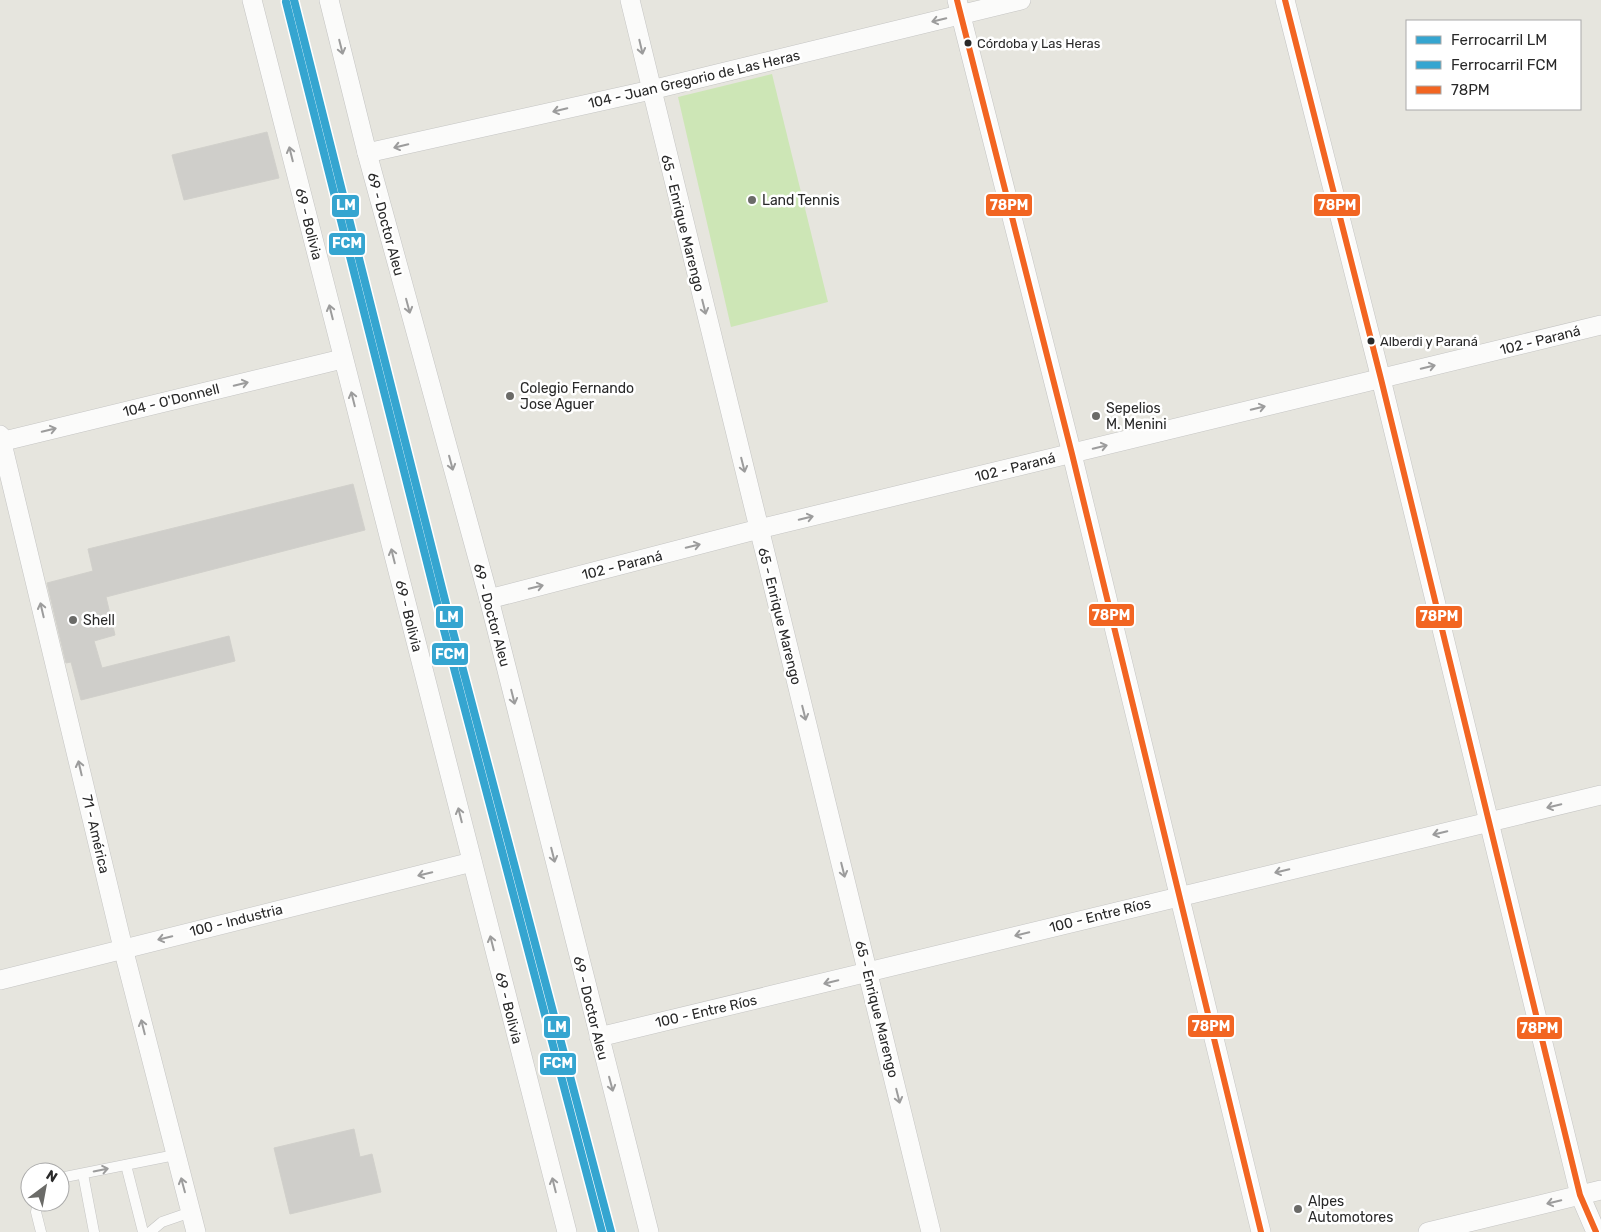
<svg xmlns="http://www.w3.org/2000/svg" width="1601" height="1232" viewBox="0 0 1601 1232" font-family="Rubik,sans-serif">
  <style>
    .pitch { fill: #cde6b6 }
    .building { fill: #cfceca; stroke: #d1d0cb }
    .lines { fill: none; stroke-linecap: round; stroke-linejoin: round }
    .service-casing { stroke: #c4c4c3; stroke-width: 11 }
    .minor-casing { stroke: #c4c4c3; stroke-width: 20 }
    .service { stroke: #fbfbfa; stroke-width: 10 }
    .minor { stroke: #fbfbfa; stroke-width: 19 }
    .bus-1-casing { stroke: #fff; stroke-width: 10 }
    .bus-1 { stroke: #f26522; stroke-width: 6 }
    .rail-1-casing { stroke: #fff; stroke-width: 11 }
    .rail-2-casing { stroke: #fff; stroke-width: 11 }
    .rail-1 { stroke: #35a5d0; stroke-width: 8 }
    .rail-2 { stroke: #35a5d0; stroke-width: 8 }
    .oneway { stroke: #9c9c9c }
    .bus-dot { fill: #292929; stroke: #fff; stroke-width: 2 }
    .poi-dot { fill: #6b6b68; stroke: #fff; stroke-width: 2 }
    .labels { text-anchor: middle; stroke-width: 5; stroke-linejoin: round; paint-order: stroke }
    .bus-label { font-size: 13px; fill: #292929; stroke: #fff; text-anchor: start }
    .street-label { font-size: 14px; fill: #292929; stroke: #fff }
    .poi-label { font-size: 14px; fill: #292929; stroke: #fff; text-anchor: start }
    .line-badge { stroke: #fff; stroke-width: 2 }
    .badge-label { font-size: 14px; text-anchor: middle; font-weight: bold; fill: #fff }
  </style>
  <rect width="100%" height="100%" fill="#e6e5de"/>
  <!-- pitch -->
  <polygon class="pitch" points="772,74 828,302 731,327 678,97"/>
  <!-- building -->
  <g class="building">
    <polygon points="267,132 279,178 184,200 172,155"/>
    <polygon points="353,484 365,530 106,597 115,635 94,641 102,668 229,636 235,661 81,700 71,662 66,663 47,583 93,571 88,549"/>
    <polygon points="354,1129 360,1157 372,1154 381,1192 290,1214 274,1148"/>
  </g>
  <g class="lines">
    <defs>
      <g id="service">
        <polyline points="126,1165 143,1232"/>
        <polyline points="83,1174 94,1232"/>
        <polyline points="60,1178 175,1155"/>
        <polyline points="38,1202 36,1212 41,1232"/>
        <polyline points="150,1232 162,1222 191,1212"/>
      </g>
      <g id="minor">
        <polyline points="252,0 567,1232"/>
        <polyline points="329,0 367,153 489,599 649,1232"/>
        <polyline points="630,0 931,1232"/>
        <polyline points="957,0 1072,454 1261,1232"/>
        <polyline points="1285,0 1381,379 1580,1195 1596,1232"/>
        <polyline points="367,153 651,90 1021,0"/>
        <polyline points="0,435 123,948 196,1232"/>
        <polyline points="0,442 342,359"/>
        <polyline points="489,599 759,529 1601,325"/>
        <polyline points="0,980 472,862"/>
        <path d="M599,1037C933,958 1266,873 1601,795"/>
        <polyline points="1428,1232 1601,1190"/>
      </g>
    </defs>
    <!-- service casing -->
    <use href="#service" class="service-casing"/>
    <!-- minor casing -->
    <use href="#minor" class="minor-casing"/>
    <!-- service -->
    <use href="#service" class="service"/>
    <!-- minor -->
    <use href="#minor" class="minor"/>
    <defs>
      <g id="bus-1">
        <polyline points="957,0 1072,454 1261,1232"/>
        <polyline points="1285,0 1381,379 1580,1195 1596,1232"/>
      </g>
    </defs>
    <!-- bus-1 casing -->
    <use href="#bus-1" class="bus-1-casing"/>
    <!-- bus-1 -->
    <use href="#bus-1" class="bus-1"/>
    <defs>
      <polyline id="rail-1" points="294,0 452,628 611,1232"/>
      <polyline id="rail-2" points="286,2 444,630 602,1232"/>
    </defs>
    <!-- rail-1 casing -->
    <use href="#rail-1" class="rail-1-casing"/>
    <!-- rail-2 casing -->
    <use href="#rail-2" class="rail-2-casing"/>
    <!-- rail-1 -->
    <use href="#rail-1" class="rail-1"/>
    <!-- rail-2 -->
    <use href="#rail-2" class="rail-2"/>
  </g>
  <!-- one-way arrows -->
  <defs><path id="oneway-shaft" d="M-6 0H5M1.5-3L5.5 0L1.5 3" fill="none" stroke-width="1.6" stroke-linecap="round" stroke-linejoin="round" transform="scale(1.25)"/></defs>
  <g class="oneway">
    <use href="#oneway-shaft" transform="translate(939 20) rotate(166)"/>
    <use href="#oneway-shaft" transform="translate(341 47) rotate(76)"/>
    <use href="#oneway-shaft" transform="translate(641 47) rotate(77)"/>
    <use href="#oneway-shaft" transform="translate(560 110) rotate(167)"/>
    <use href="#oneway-shaft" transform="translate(401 146) rotate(167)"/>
    <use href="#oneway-shaft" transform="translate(291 154) rotate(-104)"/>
    <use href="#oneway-shaft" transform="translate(408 306) rotate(75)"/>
    <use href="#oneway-shaft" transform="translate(704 307) rotate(76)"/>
    <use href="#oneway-shaft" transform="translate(331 312) rotate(-104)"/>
    <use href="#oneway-shaft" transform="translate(1428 367) rotate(-14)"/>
    <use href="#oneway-shaft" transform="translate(241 384) rotate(-14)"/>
    <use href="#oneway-shaft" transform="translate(353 399) rotate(-104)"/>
    <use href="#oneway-shaft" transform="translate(1258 408) rotate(-14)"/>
    <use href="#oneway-shaft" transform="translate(49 430) rotate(-14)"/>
    <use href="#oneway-shaft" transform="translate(1100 447) rotate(-14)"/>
    <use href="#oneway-shaft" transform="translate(451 463) rotate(75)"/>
    <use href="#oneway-shaft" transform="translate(743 465) rotate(76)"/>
    <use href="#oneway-shaft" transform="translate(806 518) rotate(-14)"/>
    <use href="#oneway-shaft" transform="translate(693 546) rotate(-14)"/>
    <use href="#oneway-shaft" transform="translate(393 556) rotate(-104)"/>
    <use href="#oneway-shaft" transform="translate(536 587) rotate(-14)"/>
    <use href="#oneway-shaft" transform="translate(42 610) rotate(-103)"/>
    <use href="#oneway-shaft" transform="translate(513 697) rotate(76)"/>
    <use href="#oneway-shaft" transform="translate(804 713) rotate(76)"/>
    <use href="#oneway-shaft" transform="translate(80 768) rotate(-103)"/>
    <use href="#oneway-shaft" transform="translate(1554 806) rotate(167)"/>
    <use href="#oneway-shaft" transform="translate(460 815) rotate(-104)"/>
    <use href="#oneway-shaft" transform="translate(1440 833) rotate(167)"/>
    <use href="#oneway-shaft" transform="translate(553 855) rotate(76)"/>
    <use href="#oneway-shaft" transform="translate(843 870) rotate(76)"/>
    <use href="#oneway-shaft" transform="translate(1282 871) rotate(167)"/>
    <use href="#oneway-shaft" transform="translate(425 874) rotate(166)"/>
    <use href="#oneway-shaft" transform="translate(1022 934) rotate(166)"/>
    <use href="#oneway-shaft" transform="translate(165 938) rotate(166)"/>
    <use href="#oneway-shaft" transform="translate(492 943) rotate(-104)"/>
    <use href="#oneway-shaft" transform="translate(831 982) rotate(167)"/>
    <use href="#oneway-shaft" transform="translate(143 1027) rotate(-104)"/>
    <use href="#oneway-shaft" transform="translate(611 1084) rotate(75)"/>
    <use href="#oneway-shaft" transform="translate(898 1096) rotate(76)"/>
    <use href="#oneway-shaft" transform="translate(101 1170) rotate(-11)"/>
    <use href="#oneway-shaft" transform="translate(183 1185) rotate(-105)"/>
    <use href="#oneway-shaft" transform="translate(554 1185) rotate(-104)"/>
    <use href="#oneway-shaft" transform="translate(1554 1202) rotate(166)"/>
  </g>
  <!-- markers -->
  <g class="bus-dot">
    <circle cx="968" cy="43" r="4.5"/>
    <circle cx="1371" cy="341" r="4.5"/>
  </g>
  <g class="poi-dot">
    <circle cx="752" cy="200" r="5"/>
    <circle cx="510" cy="396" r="5"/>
    <circle cx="1096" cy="416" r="5"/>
    <circle cx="73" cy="620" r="5"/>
    <circle cx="1298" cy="1209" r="5"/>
  </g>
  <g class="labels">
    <!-- bus labels -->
    <g class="bus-label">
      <text x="977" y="48">Córdoba y Las Heras</text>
      <text x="1380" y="346">Alberdi y Paraná</text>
    </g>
    <!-- street labels -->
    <g class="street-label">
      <text transform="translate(694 79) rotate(-13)" y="5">104 - Juan Gregorio de Las Heras</text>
      <text transform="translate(683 223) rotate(76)" y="5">65 - Enrique Marengo</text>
      <text transform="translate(309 224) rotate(76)" y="5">69 - Bolivia</text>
      <text transform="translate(386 224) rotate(75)" y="5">69 - Doctor Aleu</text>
      <text transform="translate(1540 340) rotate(-14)" y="5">102 - Paraná</text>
      <text transform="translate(171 400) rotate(-14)" y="5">104 - O'Donnell</text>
      <text transform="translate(1015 467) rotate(-14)" y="5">102 - Paraná</text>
      <text transform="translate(622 565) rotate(-14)" y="5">102 - Paraná</text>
      <text transform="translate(492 615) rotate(75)" y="5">69 - Doctor Aleu</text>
      <text transform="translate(409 616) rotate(76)" y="5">69 - Bolivia</text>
      <text transform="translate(780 616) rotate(76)" y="5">65 - Enrique Marengo</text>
      <text transform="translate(96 834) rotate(77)" y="5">71 - América</text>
      <text transform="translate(1100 915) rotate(-14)" y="5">100 - Entre Ríos</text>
      <text transform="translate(236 920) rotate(-14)" y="5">100 - Industria</text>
      <text transform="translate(509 1008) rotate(76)" y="5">69 - Bolivia</text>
      <text transform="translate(591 1008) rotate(76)" y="5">69 - Doctor Aleu</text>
      <text transform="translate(877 1009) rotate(76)" y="5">65 - Enrique Marengo</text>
      <text transform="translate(706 1011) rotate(-13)" y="5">100 - Entre Ríos</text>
    </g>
    <!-- poi labels -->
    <g class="poi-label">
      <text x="762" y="205">Land Tennis</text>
      <text x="520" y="393">Colegio Fernando<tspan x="520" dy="16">Jose Aguer</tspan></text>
      <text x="1106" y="413">Sepelios<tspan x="1106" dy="16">M. Menini</tspan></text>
      <text x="83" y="625">Shell</text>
      <text x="1308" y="1206">Alpes<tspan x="1308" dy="16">Automotores</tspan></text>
    </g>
  </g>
  <g class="line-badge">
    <rect x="985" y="193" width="48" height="24" rx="5" fill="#f26522"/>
    <rect x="1313" y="193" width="48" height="24" rx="5" fill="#f26522"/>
    <rect x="331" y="194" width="29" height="24" rx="5" fill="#35a5d0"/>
    <rect x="328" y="232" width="38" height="24" rx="5" fill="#35a5d0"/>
    <rect x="1088" y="603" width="47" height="24" rx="5" fill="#f26522"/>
    <rect x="1415" y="605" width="48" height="24" rx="5" fill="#f26522"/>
    <rect x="435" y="605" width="29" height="24" rx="5" fill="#35a5d0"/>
    <rect x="431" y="642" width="38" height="24" rx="5" fill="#35a5d0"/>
    <rect x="1187" y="1014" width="48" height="24" rx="5" fill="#f26522"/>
    <rect x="543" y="1015" width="28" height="24" rx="5" fill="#35a5d0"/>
    <rect x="1516" y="1016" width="47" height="24" rx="5" fill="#f26522"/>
    <rect x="539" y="1052" width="38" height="24" rx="5" fill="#35a5d0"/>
  </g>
  <g class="badge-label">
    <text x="1009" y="210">78PM</text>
    <text x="1337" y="210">78PM</text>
    <text x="346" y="210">LM</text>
    <text x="347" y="248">FCM</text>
    <text x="1111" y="620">78PM</text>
    <text x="1439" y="621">78PM</text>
    <text x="449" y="622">LM</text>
    <text x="450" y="659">FCM</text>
    <text x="1211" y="1031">78PM</text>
    <text x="557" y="1032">LM</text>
    <text x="1539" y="1033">78PM</text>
    <text x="558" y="1068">FCM</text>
  </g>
  <!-- legend -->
  <rect x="1406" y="20" width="175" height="90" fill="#ffffff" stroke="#a9a9a9"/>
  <rect x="1416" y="36" width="25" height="8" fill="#35a5d0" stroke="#a9a9a9"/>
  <text x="1451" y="45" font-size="15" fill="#292929">Ferrocarril LM</text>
  <rect x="1416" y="61" width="25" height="8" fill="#35a5d0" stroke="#a9a9a9"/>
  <text x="1451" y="70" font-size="15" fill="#292929">Ferrocarril FCM</text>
  <rect x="1416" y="86" width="25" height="8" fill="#f26522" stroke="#a9a9a9"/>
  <text x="1451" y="95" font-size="15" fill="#292929">78PM</text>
  <!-- north arrow -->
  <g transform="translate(45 1187) rotate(32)"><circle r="24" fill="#ffffff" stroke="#a9a9a9"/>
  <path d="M0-4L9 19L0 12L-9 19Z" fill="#6b6b68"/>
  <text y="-8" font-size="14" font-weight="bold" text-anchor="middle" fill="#292929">N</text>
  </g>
</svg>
